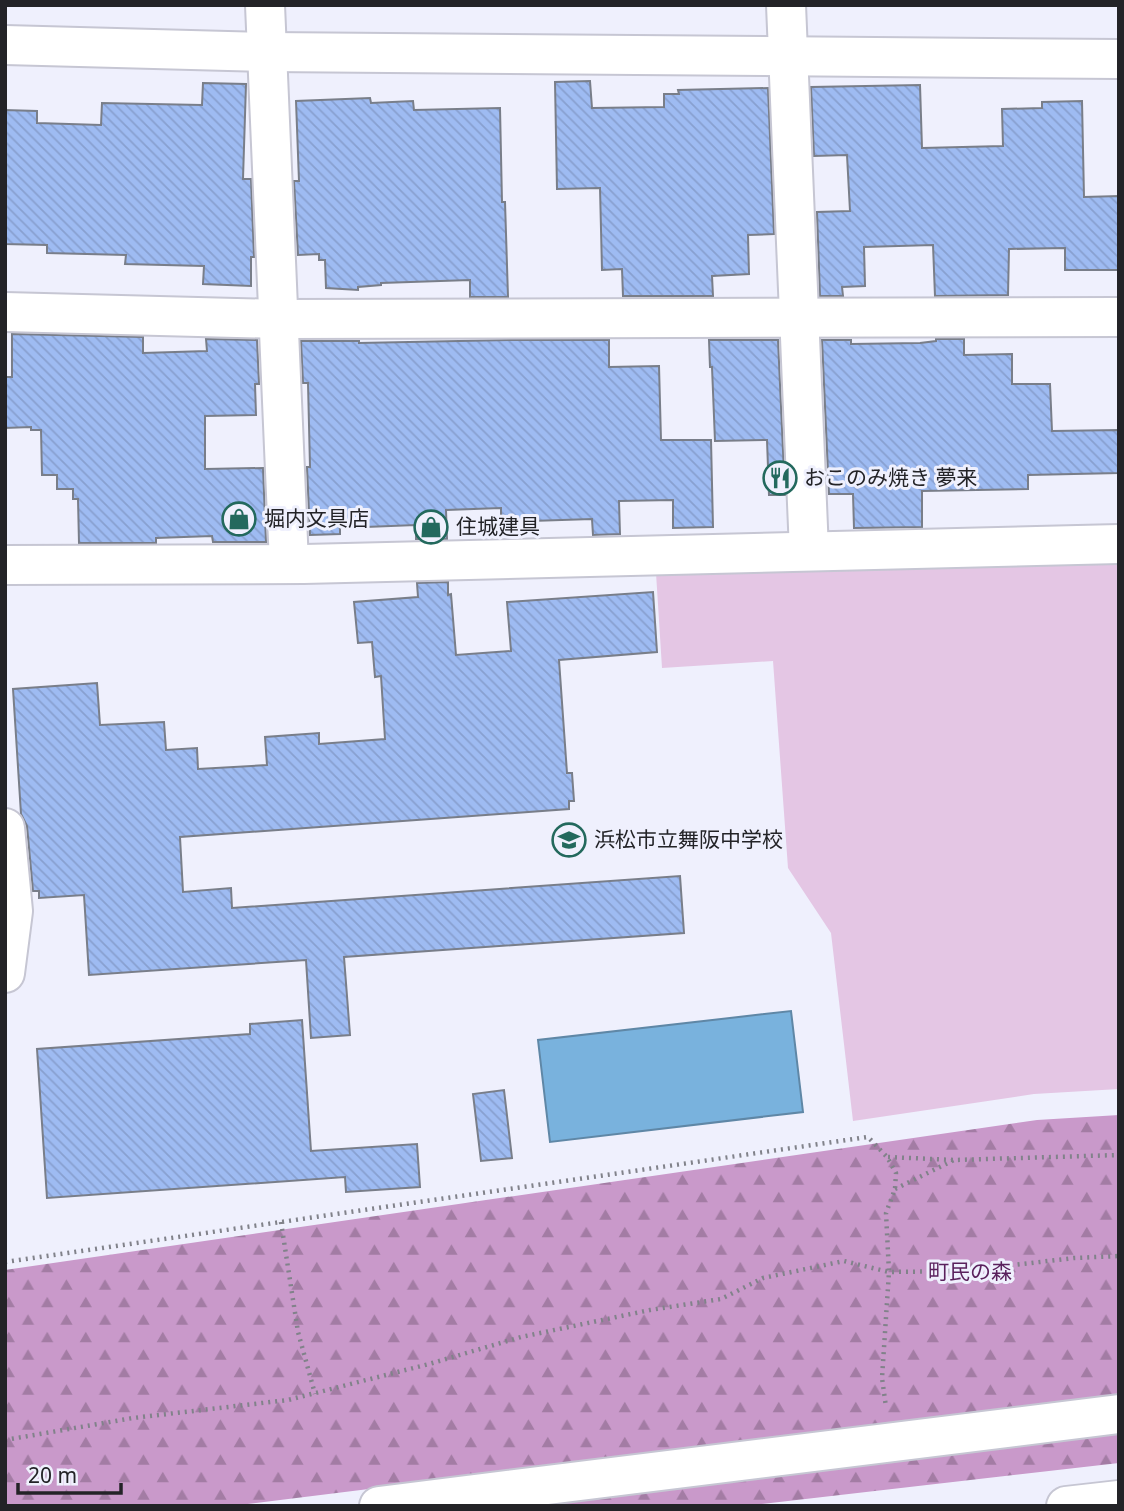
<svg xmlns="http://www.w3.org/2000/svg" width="1124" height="1511" viewBox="0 0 1124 1511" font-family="'Noto Sans','Noto Sans JP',sans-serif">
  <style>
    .green { fill: #e4c6e4 }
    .forest { fill: url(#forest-firs) }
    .water { fill: #79b2dd; stroke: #5f87a6; stroke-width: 2 }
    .building { fill: url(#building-back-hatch); stroke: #797e89; stroke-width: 2 }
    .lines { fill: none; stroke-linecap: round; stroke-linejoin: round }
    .minor-casing { stroke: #c6c6d3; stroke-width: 42 }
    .highway-casing { stroke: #c6c6d3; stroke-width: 42 }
    .path { stroke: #81828a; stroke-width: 4.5; stroke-dasharray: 2 5; stroke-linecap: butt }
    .minor { stroke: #fff; stroke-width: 38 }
    .highway { stroke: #fff; stroke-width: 38 }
    .labels { text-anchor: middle; stroke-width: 6; stroke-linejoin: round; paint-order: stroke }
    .poi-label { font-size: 21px; fill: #232327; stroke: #eff0fd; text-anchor: start }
    .park-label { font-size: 21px; fill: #5a215d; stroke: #eff0fd }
  </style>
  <defs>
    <pattern id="forest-firs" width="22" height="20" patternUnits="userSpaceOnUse" patternTransform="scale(1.75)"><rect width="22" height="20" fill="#c999ca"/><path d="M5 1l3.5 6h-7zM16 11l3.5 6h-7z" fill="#a37ca4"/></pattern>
    <pattern id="building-back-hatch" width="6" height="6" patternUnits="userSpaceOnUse" patternTransform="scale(1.75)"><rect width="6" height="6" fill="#9ebbf2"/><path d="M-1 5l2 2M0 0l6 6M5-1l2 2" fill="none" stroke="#88a0d0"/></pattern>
  </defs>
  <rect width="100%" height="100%" fill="#eff0fd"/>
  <!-- green -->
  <polygon class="green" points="1119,562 1119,1089 1034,1094 853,1121 831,933 788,868 773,661 662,668 656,573"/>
  <!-- forest -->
  <g class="forest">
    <polygon points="1119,1115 1119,1396 231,1506 5,1506 5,1270 1037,1120"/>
    <polygon points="1119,1432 1119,1463 745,1506 525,1506"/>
  </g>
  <!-- water -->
  <polygon class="water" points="791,1011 803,1112 550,1142 538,1040"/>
  <!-- building -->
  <g class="building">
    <polygon points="590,81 592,108 664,107 664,94 679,94 678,90 768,88 774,234 748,235 749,274 712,276 713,296 623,296 622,269 602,270 600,188 557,189 555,82"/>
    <polygon points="203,83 246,84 243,179 251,179 254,257 251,257 251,286 203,284 204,266 125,264 126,255 47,253 47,245 5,244 5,110 37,111 37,123 101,125 102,103 202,105"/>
    <polygon points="920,85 922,148 1003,146 1002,109 1042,108 1042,102 1082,101 1084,197 1119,196 1119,270 1065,270 1065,248 1009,249 1008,295 935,296 933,245 864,247 865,286 842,287 843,296 820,296 817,212 850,211 847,155 814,156 811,87"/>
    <polygon points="370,98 371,103 413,101 414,110 500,108 502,202 505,202 508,297 470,297 470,280 381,283 381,285 358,287 358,290 326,288 325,260 319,260 319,254 298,255 294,181 299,181 296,101"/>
    <polygon points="12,334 143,337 143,353 207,351 206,339 257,340 259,384 255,384 256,415 205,416 205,469 263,468 266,542 213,542 212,536 156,538 156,543 79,543 78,499 73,499 73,489 57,489 57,475 42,475 41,430 31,430 31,427 5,428 5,377 12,377"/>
    <polygon points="936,339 964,339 964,355 1012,354 1012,384 1050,384 1052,431 1119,430 1119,473 1028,475 1028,489 922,491 922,527 854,528 853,494 829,494 822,340 851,340 851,344 920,343 936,341"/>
    <polygon points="509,340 609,340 609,367 659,366 661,440 711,440 713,527 673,528 673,500 619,501 620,534 593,535 592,519 501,522 501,508 446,510 447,539 416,539 416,525 340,528 340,534 310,535 307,467 310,467 308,383 303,383 301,341 359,341 359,343"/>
    <polygon points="709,340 778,340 785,495 769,495 767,440 715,441 712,367 710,367"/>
    <polygon points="448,582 448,595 451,594 456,655 511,651 507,602 653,592 657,652 559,660 567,773 572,773 574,801 569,801 569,809 180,837 183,892 231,888 232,908 680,876 684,933 344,957 350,1035 311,1038 306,960 89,975 84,895 39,898 39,891 33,891 27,826 21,814 13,689 97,683 100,725 164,722 166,750 197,748 198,769 267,765 265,737 319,733 319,744 385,739 381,676 375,677 372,642 358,643 354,602 418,597 417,583"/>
    <polygon points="302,1020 311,1151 417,1144 420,1187 346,1192 345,1177 47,1198 37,1049 250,1034 250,1024"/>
    <polygon points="504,1090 512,1158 481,1161 473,1094"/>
  </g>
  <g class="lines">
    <defs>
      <g id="minor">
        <polyline points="265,5 289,564"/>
        <polyline points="786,5 809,551"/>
        <polyline points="5,45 268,52 1119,59"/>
        <polyline points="5,312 279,319 1119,317"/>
        <polyline points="5,565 304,564 1119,544"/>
        <polyline points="5,828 13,911 5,973"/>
        <polyline points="379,1506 1119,1414"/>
      </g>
      <polyline id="highway" points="1066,1506 1119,1500"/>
    </defs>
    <!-- minor casing -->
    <use href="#minor" class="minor-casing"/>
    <!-- highway casing -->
    <use href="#highway" class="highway-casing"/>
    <!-- path -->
    <g class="path">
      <polyline points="888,1157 954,1160 1119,1155"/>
      <polyline points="895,1189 954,1160"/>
      <polyline points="281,1222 298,1332 315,1394"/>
      <polyline points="5,1262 868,1137 887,1157 896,1173 895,1189 886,1213 889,1272 882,1378 886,1407"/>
      <polyline points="5,1440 133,1418 288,1400 429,1364 521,1337 650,1310 721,1299 763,1278 844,1261 889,1272 962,1271 1074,1258 1119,1256"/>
    </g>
    <!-- minor -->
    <use href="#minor" class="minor"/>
    <!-- highway -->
    <use href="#highway" class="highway"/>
  </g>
  <!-- icons -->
  <defs>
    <symbol id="restaurant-ring" viewBox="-11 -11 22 22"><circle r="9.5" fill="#eff0fd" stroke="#23695d" stroke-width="1.5"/><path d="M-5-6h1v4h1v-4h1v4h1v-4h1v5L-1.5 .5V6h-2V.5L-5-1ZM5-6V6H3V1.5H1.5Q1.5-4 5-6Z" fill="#23695d"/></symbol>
    <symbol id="shop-ring" viewBox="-11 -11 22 22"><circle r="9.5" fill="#eff0fd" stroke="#23695d" stroke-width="1.5"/><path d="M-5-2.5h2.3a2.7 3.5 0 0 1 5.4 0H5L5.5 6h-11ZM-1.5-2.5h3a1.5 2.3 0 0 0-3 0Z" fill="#23695d"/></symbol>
    <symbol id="school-ring" viewBox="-11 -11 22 22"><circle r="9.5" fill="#eff0fd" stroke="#23695d" stroke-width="1.5"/><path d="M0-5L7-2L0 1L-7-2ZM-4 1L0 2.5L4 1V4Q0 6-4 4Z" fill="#23695d"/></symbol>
  </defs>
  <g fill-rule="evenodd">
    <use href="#restaurant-ring" x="761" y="459" width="38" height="38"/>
    <use href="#shop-ring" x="220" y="500" width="38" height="38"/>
    <use href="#shop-ring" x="412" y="508" width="38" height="38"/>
    <use href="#school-ring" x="550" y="821" width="38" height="38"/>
  </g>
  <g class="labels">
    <!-- poi labels -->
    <g class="poi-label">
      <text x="804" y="485">おこのみ焼き 夢来</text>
      <text x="264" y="526">堀内文具店</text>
      <text x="456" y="534">住城建具</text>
      <text x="594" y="847">浜松市立舞阪中学校</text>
    </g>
    <!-- park labels -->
    <g class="park-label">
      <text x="970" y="1279">町民の森</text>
    </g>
  </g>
  <!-- border -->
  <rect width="1124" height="1511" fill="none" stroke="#232327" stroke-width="14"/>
  <!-- scale -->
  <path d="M18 1483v10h103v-10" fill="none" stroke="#232327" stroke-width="3.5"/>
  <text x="28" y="1483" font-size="21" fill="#232327" stroke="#eff0fd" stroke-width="5" paint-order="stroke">20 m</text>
</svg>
